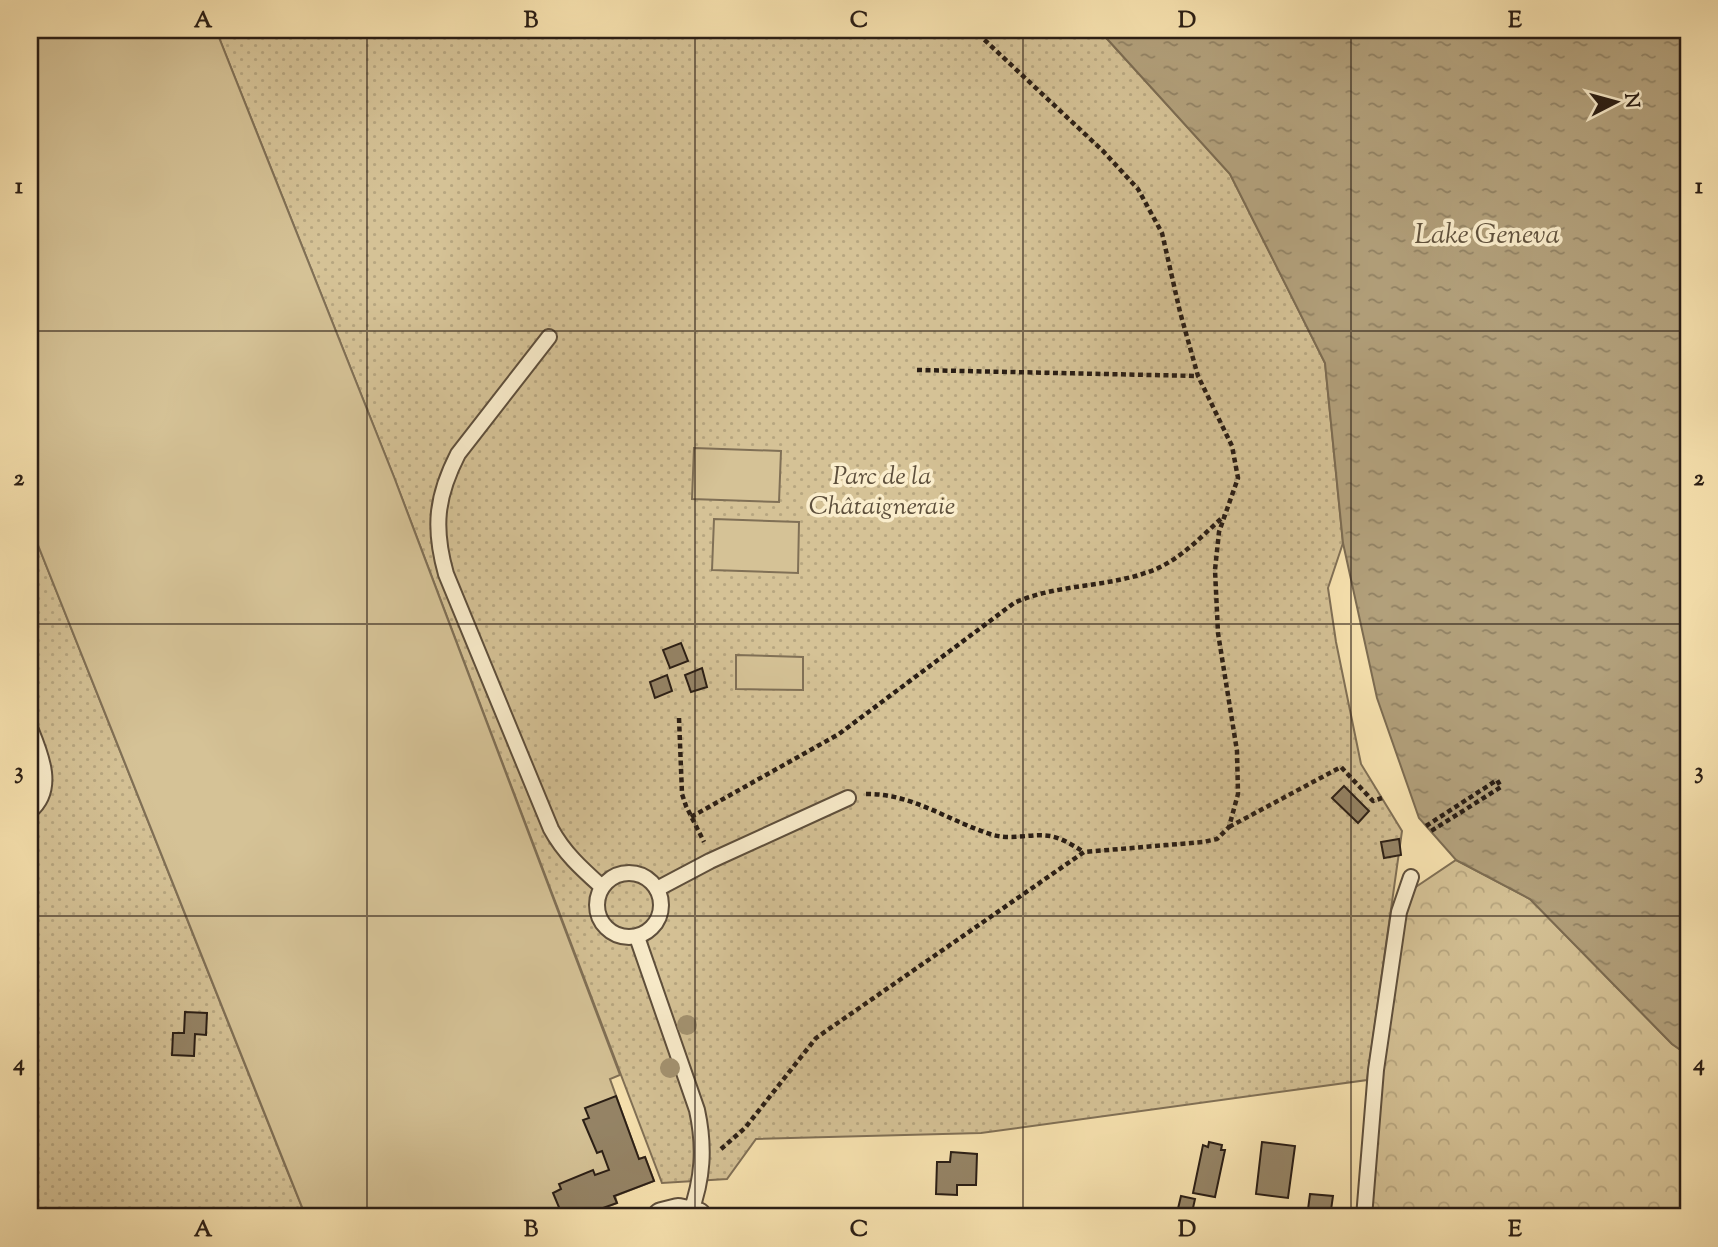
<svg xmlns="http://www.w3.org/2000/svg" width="1718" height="1247" viewBox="0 0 1718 1247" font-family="'Sorts Mill Goudy',serif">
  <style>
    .forest { fill: url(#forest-crowns); stroke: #807056; stroke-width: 2 }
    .park { fill: url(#park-dots); stroke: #807056; stroke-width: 2 }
    .garden { fill: #d5c296; stroke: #807056; stroke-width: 2 }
    .water { fill: url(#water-ripples); stroke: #7c6c52; stroke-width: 2 }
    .building { fill: #958466; stroke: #2a1e15; stroke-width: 2 }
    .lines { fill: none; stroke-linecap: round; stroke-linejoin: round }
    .service-casing { stroke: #5e4f3c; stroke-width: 18 }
    .minor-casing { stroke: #5e4f3c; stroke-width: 32 }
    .path { stroke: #2a1e15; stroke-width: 4.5; stroke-dasharray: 5 3.5; stroke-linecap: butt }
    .service { stroke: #faedcc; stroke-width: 14 }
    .minor { stroke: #faedcc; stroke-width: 28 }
    .tree { fill: #a39270 }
    .grid { fill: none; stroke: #2a1e15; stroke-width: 2; stroke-opacity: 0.55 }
    .labels { text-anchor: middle; stroke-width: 7; stroke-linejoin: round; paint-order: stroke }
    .park-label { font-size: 26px; font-style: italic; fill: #5d4f3c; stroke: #faedcc }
    .water-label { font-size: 28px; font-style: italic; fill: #60523e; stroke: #faedcc }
    .neatline { fill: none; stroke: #2a1e15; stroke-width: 2.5 }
    .grid-label { font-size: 23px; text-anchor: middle; font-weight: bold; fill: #2a1e15 }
  </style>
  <defs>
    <pattern id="forest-crowns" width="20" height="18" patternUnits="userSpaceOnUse" patternTransform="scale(1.75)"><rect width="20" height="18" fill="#d5c296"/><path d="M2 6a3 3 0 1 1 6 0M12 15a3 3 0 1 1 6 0" fill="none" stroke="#b7a680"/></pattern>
    <pattern id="park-dots" width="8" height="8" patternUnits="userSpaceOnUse" patternTransform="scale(1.75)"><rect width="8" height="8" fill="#d5c296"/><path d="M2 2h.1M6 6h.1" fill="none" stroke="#b7a680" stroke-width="1.8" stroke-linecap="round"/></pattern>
    <pattern id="water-ripples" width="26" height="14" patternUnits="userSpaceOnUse" patternTransform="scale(1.75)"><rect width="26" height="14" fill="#b2a07b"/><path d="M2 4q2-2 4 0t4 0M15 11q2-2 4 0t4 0" fill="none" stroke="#918264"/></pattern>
  </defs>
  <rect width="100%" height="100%" fill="#f8e3b0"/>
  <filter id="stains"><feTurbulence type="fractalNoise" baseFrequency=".00286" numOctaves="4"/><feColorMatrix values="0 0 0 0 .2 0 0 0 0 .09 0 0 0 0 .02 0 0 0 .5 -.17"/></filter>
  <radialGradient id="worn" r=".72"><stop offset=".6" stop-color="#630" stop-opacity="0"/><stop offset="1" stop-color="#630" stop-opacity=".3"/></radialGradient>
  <!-- forest -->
  <polygon class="forest" points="1456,860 1530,899 1672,1044 1688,1055 1688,1217 1366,1217 1367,1080 1392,903"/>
  <!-- park -->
  <g class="park">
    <polygon points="216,30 1099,30 1230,174 1325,363 1343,543 1328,588 1336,642 1361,764 1402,831 1367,1080 981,1133 756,1139 727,1179 662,1183 394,477"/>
    <polygon points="30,525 286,1168 306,1217 30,1217"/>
  </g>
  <!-- garden -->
  <g class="garden">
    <polygon points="30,30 216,30 394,477 620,1075 610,1079 639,1159 645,1157 654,1181 615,1196 617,1203 578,1217 306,1217 30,525"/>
    <polygon points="694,448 781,451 779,502 692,499"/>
    <polygon points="714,519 799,522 798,573 712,570"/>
    <polygon points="736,655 803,657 803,690 736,689"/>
  </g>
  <!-- water -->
  <polygon class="water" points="1099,30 1688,30 1688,1055 1672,1044 1530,899 1456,860 1419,818 1377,698 1343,543 1325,363 1230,174"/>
  <!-- building -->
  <g class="building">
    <polygon points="681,643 688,661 670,668 663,650"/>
    <polygon points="702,668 707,687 691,692 685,675"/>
    <polygon points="667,675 672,691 655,698 650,682"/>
    <polygon points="1344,786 1369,811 1358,823 1332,798"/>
    <polygon points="1399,839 1401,855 1384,858 1381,842"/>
    <polygon points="185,1012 207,1013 206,1035 195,1034 194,1056 172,1055 173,1033 184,1033"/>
    <polygon points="616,1096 639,1159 645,1157 654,1181 614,1196 617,1203 578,1217 563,1217 553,1193 561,1189 559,1184 593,1170 595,1175 609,1170 602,1151 597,1153 583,1120 589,1118 585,1108"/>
    <polygon points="1209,1142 1222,1145 1221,1150 1225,1150 1215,1197 1193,1193 1203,1145 1208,1147"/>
    <polygon points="1262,1142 1295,1146 1288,1198 1256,1194"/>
    <polygon points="951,1152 977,1154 976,1185 957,1185 957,1195 936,1194 937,1162 950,1162"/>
    <polygon points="1310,1194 1333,1196 1330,1217 1307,1217"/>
    <polygon points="1181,1196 1195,1199 1191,1217 1176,1217"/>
  </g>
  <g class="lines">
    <defs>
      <g id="service">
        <path d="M549,337L458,454C436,497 433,528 446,574L551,829C564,853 582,869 602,887"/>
        <path d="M30,728C41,755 56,789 30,811"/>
        <circle cx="629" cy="905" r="32"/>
        <polyline points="657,889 710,861 848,798"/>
        <path d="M637,937L697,1110C705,1147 703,1179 690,1214"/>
        <polyline points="1364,1217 1376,1070 1399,912 1411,877"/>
      </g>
      <polyline id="minor" points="662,1217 678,1213 697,1217"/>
    </defs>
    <!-- service casing -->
    <use href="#service" class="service-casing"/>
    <!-- minor casing -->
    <use href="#minor" class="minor-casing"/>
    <!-- path -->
    <g class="path">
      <polyline points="917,370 1198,376"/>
      <polyline points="679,718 682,794 686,806 704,842"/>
      <path d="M866,794C911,793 949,821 990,834C1011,841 1030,833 1050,836C1062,838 1074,846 1084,852"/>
      <path d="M691,817L839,734L1014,603C1058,583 1111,588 1156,569C1183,557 1203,535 1224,516"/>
      <polyline points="1426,826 1497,780 1501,787 1431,831"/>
      <polyline points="1229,827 1341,767 1373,801 1382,798"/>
      <polyline points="721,1149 745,1128 816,1038 1084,852 1203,842 1217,839 1229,827 1238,794 1237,751 1218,633 1215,570 1219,532 1238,478 1232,446 1198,376 1180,312 1162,233 1138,189 1103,151 974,30"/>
    </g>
    <!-- service -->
    <use href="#service" class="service"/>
    <!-- minor -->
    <use href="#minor" class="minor"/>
  </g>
  <!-- trees -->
  <g class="tree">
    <circle cx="687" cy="1025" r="10"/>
    <circle cx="670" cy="1068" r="10"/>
  </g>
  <!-- grid -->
  <path class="grid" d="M367,30V1217M695,30V1217M1023,30V1217M1351,30V1217M30,331H1688M30,624H1688M30,916H1688"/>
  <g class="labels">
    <!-- park labels -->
    <g class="park-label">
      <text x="882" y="484">Parc de la<tspan x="882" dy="30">Châtaigneraie</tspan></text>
    </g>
    <!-- water labels -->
    <g class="water-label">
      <text x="1487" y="243">Lake Geneva</text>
    </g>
  </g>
  <!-- margin -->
  <rect width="1718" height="1247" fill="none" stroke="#f8e3b0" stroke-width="77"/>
  <!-- north arrow -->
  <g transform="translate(1616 102) rotate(84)" stroke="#faedcc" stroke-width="5" paint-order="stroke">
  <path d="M0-5L12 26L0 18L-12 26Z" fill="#2a1e15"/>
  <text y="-10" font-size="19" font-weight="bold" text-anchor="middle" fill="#2a1e15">N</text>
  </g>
  <rect x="38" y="38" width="1642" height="1170" class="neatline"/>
  <g class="grid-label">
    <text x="203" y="27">A</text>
    <text x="531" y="27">B</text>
    <text x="859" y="27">C</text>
    <text x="1187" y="27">D</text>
    <text x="1515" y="27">E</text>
    <text x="19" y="193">1</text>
    <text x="1699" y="193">1</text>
    <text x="19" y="485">2</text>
    <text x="1699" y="485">2</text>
    <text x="19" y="778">3</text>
    <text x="1699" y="778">3</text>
    <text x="19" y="1070">4</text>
    <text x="1699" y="1070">4</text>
    <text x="203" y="1236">A</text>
    <text x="531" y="1236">B</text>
    <text x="859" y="1236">C</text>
    <text x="1187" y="1236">D</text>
    <text x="1515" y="1236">E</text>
  </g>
  <rect width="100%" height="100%" filter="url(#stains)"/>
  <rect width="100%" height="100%" fill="url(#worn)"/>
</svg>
